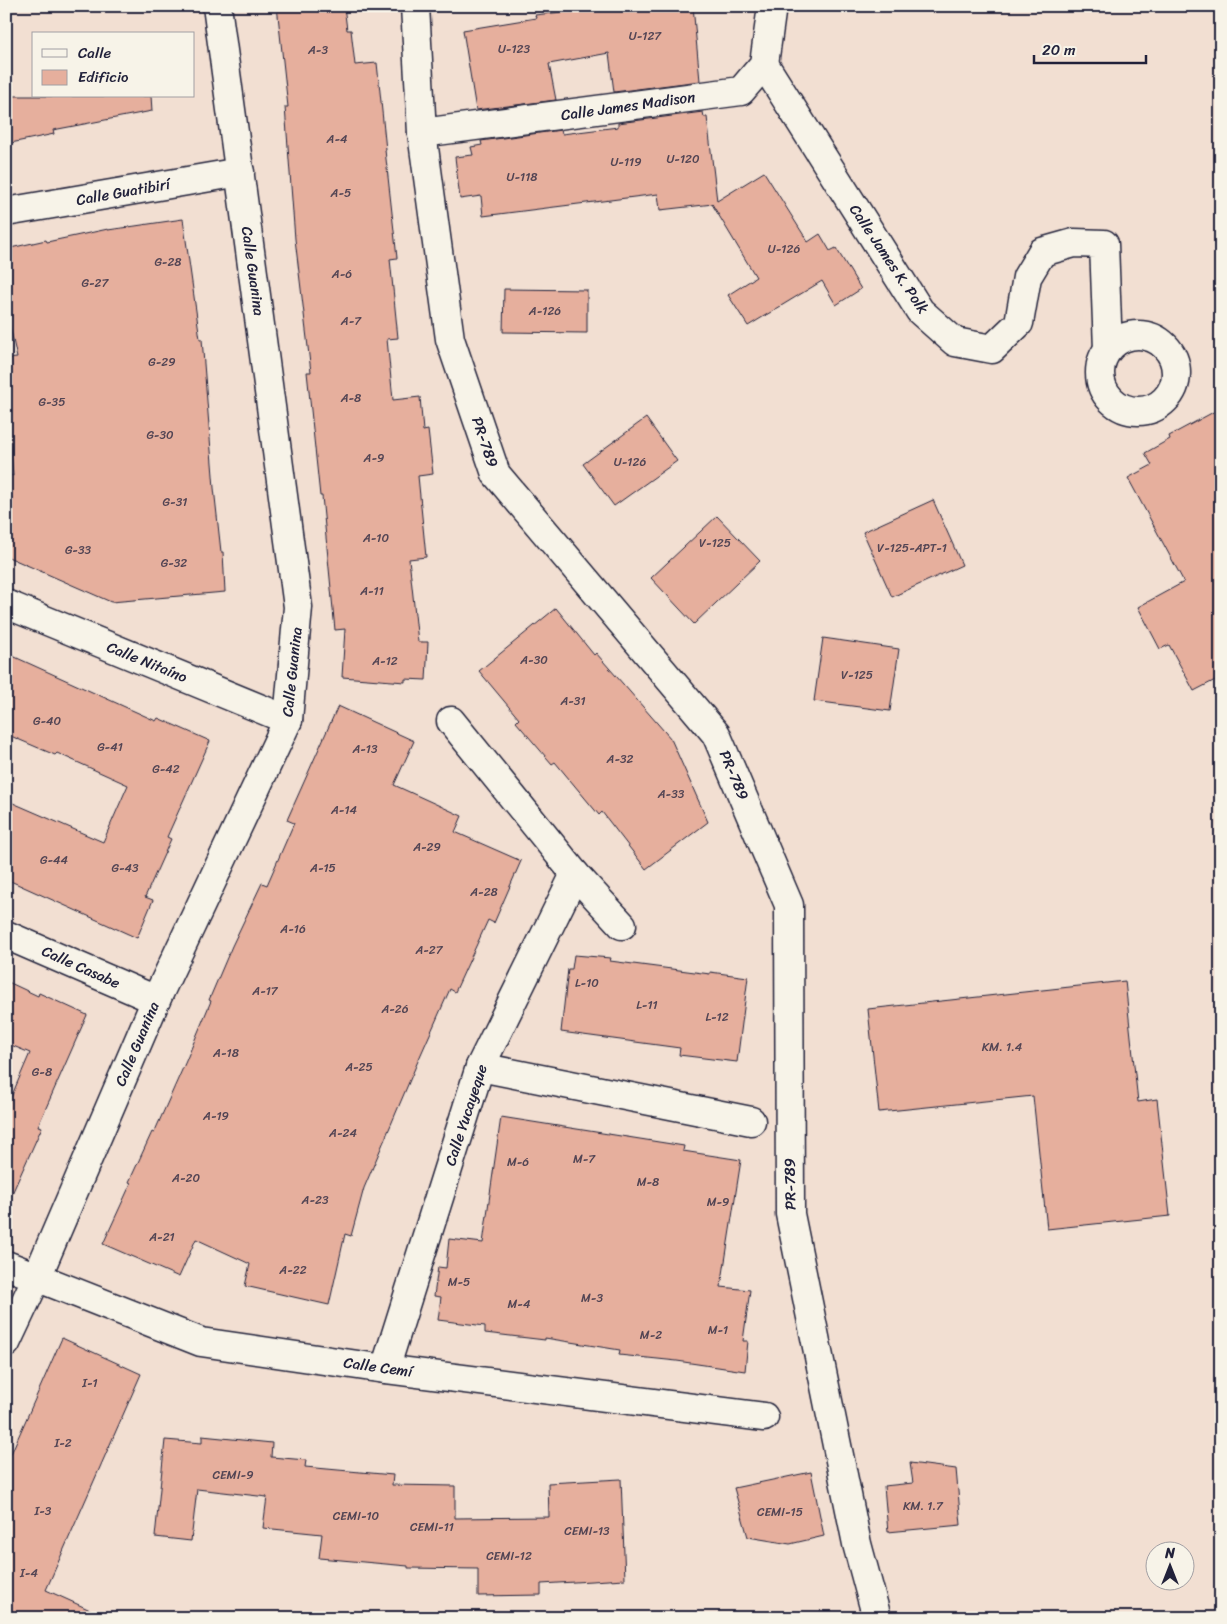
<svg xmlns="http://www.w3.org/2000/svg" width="1227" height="1624" viewBox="0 0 1227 1624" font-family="Sriracha,sans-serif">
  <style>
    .building { fill: #e6af9d; stroke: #22223b }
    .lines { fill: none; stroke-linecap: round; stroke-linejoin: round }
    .minor-casing { stroke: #22223b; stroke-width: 31 }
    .minor { stroke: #f7f3e8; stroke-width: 28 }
    .labels { text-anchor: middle; stroke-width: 4; stroke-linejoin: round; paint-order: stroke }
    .number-label { font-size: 12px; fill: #534554 }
    .street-label { font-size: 15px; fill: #22223b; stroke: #f7f3e8 }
  </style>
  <rect width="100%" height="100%" fill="#f2dfd2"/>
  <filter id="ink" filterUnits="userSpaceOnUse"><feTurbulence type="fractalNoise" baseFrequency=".02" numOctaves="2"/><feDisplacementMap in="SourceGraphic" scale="10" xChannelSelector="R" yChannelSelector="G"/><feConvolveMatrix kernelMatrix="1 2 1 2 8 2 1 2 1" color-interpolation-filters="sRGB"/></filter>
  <g filter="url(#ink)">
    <!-- building -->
    <g class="building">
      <polygon points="277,6 344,6 347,30 351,30 355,65 377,63 386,150 385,150 397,258 390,259 398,338 387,339 393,400 420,397 423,431 428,430 433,474 418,476 426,557 409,559 418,642 428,642 426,680 405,679 405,682 342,677 345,629 335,630 322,496 320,496 307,372 311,372 295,239 285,107 288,107"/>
      <polygon points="615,6 693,6 700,81 614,92 609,53 549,64 556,100 476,110 463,30 536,18 535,15"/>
      <polygon points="6,96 151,96 152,111 53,130 54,134 6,144"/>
      <polygon points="703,112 704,117 707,117 717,201 764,172 808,242 820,234 830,251 836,248 861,289 836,305 822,281 748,326 728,295 756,277 712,204 713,204 660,210 658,194 483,216 481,196 460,199 455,157 473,155 471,147 482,145 481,141 561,130 562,134 618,127 618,123"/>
      <polygon points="183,219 200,339 202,339 214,488 221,552 223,552 225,592 111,602 6,556 6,473 13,476 6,384 6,359 17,358 6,308 6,249 46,240 47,242 108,229 108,230"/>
      <polygon points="504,289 587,290 587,333 503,332"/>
      <polygon points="1221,408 1221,677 1194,691 1169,645 1160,649 1138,607 1184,582 1128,478 1152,465 1145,453 1170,439 1169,436"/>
      <polygon points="646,418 677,461 614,506 583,464"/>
      <polygon points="933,500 962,565 892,597 863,532"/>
      <polygon points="717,516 760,561 694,624 651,578"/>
      <polygon points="556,608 594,655 596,653 671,739 708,822 646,869 602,812 599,815 555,762 552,764 516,722 519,719 479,671"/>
      <polygon points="823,638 899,649 890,711 814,701"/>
      <polygon points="6,653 156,721 158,718 210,741 167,837 171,839 145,897 153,900 137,938 6,879 6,800 103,842 128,785 57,753 55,755 6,734"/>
      <polygon points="338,706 414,741 394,785 462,816 455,832 521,861 494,923 488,920 455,992 450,989 418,1061 364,1188 351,1236 345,1234 329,1305 245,1286 250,1264 196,1239 179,1277 103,1244 131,1183 129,1182 152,1132 154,1133 186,1061 211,1001 209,1000 232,946 262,883 267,885 294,823 287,820"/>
      <polygon points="574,955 611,958 610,961 710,974 710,972 748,977 737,1062 679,1055 680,1048 561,1032 568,969 572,969"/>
      <polygon points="6,981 38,996 39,993 87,1015 38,1126 42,1127 6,1207 6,1109 30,1053 6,1043"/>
      <polygon points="1125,981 1138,1102 1157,1099 1170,1216 1047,1229 1033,1096 879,1112 868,1009"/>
      <polygon points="501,1117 684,1146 683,1151 741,1160 721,1287 750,1290 743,1341 748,1341 745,1371 677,1361 619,1355 620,1350 545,1338 545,1340 485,1333 485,1326 438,1320 441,1297 434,1296 438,1267 446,1268 449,1239 483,1243"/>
      <polygon points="62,1338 141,1374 46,1590 108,1618 6,1618 6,1465"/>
      <polygon points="202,1436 272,1443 271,1457 306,1460 305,1467 393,1475 392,1485 455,1486 455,1518 549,1517 548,1483 621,1479 625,1579 541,1584 541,1595 478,1596 478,1569 408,1568 408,1566 319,1558 322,1534 263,1528 267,1497 197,1489 191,1541 155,1537 165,1440 202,1443"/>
      <polygon points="910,1463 956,1469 961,1525 888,1532 884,1486 913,1483"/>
      <polygon points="811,1472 824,1536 790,1544 748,1537 734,1488"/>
    </g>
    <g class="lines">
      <defs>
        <g id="minor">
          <polyline points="415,6 422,133 450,339 496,474 716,734 789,905 790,1214 857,1544 877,1618"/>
          <polyline points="764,64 920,311 955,342 992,349 1019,323 1027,277 1042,252 1074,243 1104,244 1108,349"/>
          <polyline points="422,133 741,91 764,64 772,6"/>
          <polyline points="6,212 240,172"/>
          <circle cx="1138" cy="373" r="38"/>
          <polyline points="6,604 288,720"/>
          <polyline points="451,721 575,874 622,925"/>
          <polyline points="6,935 156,1000"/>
          <polyline points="480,1067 751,1121"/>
          <polyline points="6,1265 201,1342 385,1369 764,1417"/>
          <polyline points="6,1343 37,1277 156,1000 288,720 298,607 217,6"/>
          <polyline points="385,1369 480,1067 575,874"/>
        </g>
      </defs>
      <!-- minor casing -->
      <use href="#minor" class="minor-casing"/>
      <!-- minor -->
      <use href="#minor" class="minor"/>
    </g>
  </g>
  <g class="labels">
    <!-- number labels -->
    <g class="number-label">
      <text x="645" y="40">U-127</text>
      <text x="514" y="53">U-123</text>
      <text x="318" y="54">A-3</text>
      <text x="337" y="143">A-4</text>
      <text x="683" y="163">U-120</text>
      <text x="626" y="166">U-119</text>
      <text x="522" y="181">U-118</text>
      <text x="341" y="197">A-5</text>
      <text x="784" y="253">U-126</text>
      <text x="168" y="266">G-28</text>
      <text x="342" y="278">A-6</text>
      <text x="95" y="287">G-27</text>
      <text x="545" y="315">A-126</text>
      <text x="351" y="325">A-7</text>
      <text x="162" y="366">G-29</text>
      <text x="351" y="402">A-8</text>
      <text x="52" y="406">G-35</text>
      <text x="160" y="439">G-30</text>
      <text x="374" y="462">A-9</text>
      <text x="630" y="466">U-126</text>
      <text x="175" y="506">G-31</text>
      <text x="376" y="542">A-10</text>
      <text x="715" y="547">V-125</text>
      <text x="912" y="552">V-125-APT-1</text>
      <text x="78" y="554">G-33</text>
      <text x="174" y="567">G-32</text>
      <text x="372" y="595">A-11</text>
      <text x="534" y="664">A-30</text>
      <text x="385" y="665">A-12</text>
      <text x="857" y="679">V-125</text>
      <text x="573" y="705">A-31</text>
      <text x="47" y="725">G-40</text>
      <text x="110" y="751">G-41</text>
      <text x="365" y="753">A-13</text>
      <text x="620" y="763">A-32</text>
      <text x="166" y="773">G-42</text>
      <text x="671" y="798">A-33</text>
      <text x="344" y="814">A-14</text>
      <text x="427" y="851">A-29</text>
      <text x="54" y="864">G-44</text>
      <text x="125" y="872">G-43</text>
      <text x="323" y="872">A-15</text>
      <text x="484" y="896">A-28</text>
      <text x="293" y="933">A-16</text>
      <text x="429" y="954">A-27</text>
      <text x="587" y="987">L-10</text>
      <text x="265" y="995">A-17</text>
      <text x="647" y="1009">L-11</text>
      <text x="395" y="1013">A-26</text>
      <text x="717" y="1021">L-12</text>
      <text x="1002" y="1051">KM. 1.4</text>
      <text x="226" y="1057">A-18</text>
      <text x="359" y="1071">A-25</text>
      <text x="42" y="1076">G-8</text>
      <text x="216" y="1120">A-19</text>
      <text x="343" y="1137">A-24</text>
      <text x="584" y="1163">M-7</text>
      <text x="518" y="1166">M-6</text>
      <text x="186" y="1182">A-20</text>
      <text x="648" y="1186">M-8</text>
      <text x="315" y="1204">A-23</text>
      <text x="718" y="1206">M-9</text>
      <text x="162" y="1241">A-21</text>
      <text x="293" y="1274">A-22</text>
      <text x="459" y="1286">M-5</text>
      <text x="592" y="1302">M-3</text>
      <text x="519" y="1308">M-4</text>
      <text x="718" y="1334">M-1</text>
      <text x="651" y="1339">M-2</text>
      <text x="90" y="1387">I-1</text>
      <text x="63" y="1447">I-2</text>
      <text x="233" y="1479">CEMI-9</text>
      <text x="923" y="1510">KM. 1.7</text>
      <text x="43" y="1515">I-3</text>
      <text x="780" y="1516">CEMI-15</text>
      <text x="356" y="1520">CEMI-10</text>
      <text x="432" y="1531">CEMI-11</text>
      <text x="587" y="1535">CEMI-13</text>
      <text x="509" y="1560">CEMI-12</text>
      <text x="29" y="1577">I-4</text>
    </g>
    <!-- street labels -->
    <g class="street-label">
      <text transform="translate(628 106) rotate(-8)" y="5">Calle James Madison</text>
      <text transform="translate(123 192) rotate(-10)" y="5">Calle Guatibirí</text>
      <text transform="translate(889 259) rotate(56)" y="5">Calle James K. Polk</text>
      <text transform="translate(253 271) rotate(82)" y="5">Calle Guanina</text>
      <text transform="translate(485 442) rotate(71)" y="5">PR-789</text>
      <text transform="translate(147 662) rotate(22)" y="5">Calle Nitaíno</text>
      <text transform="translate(292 672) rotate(-84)" y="5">Calle Guanina</text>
      <text transform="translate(734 775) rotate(67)" y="5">PR-789</text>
      <text transform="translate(81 967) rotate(24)" y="5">Calle Casabe</text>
      <text transform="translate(137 1044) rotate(-67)" y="5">Calle Guanina</text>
      <text transform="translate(466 1115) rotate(-72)" y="5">Calle Yucayeque</text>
      <text transform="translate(790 1184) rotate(-91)" y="5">PR-789</text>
      <text transform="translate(378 1367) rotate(8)" y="5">Calle Cemí</text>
    </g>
  </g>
  <!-- margin -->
  <rect width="1227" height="1624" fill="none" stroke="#f7f3e8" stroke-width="25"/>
  <rect x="12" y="12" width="1202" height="1599" fill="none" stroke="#22223b" stroke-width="2" filter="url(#ink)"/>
  <!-- legend -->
  <rect x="32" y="32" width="162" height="65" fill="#f7f3e8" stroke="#a29fa3"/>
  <rect x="42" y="49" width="25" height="8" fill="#f7f3e8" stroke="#a29fa3"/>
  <text x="78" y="58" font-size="15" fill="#22223b">Calle</text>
  <rect x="42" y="70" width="25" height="15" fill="#e6af9d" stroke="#a29fa3"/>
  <text x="78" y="82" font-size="15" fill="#22223b">Edificio</text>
  <!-- north arrow -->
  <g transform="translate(1170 1566)"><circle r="24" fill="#f7f3e8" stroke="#a29fa3"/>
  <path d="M0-4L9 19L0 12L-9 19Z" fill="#22223b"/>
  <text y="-8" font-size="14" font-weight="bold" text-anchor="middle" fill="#22223b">N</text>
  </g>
  <!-- scale -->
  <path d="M1034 55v8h112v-8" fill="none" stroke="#22223b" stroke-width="2.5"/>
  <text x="1042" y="55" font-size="15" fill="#22223b" stroke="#f7f3e8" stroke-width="4" paint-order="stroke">20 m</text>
</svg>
